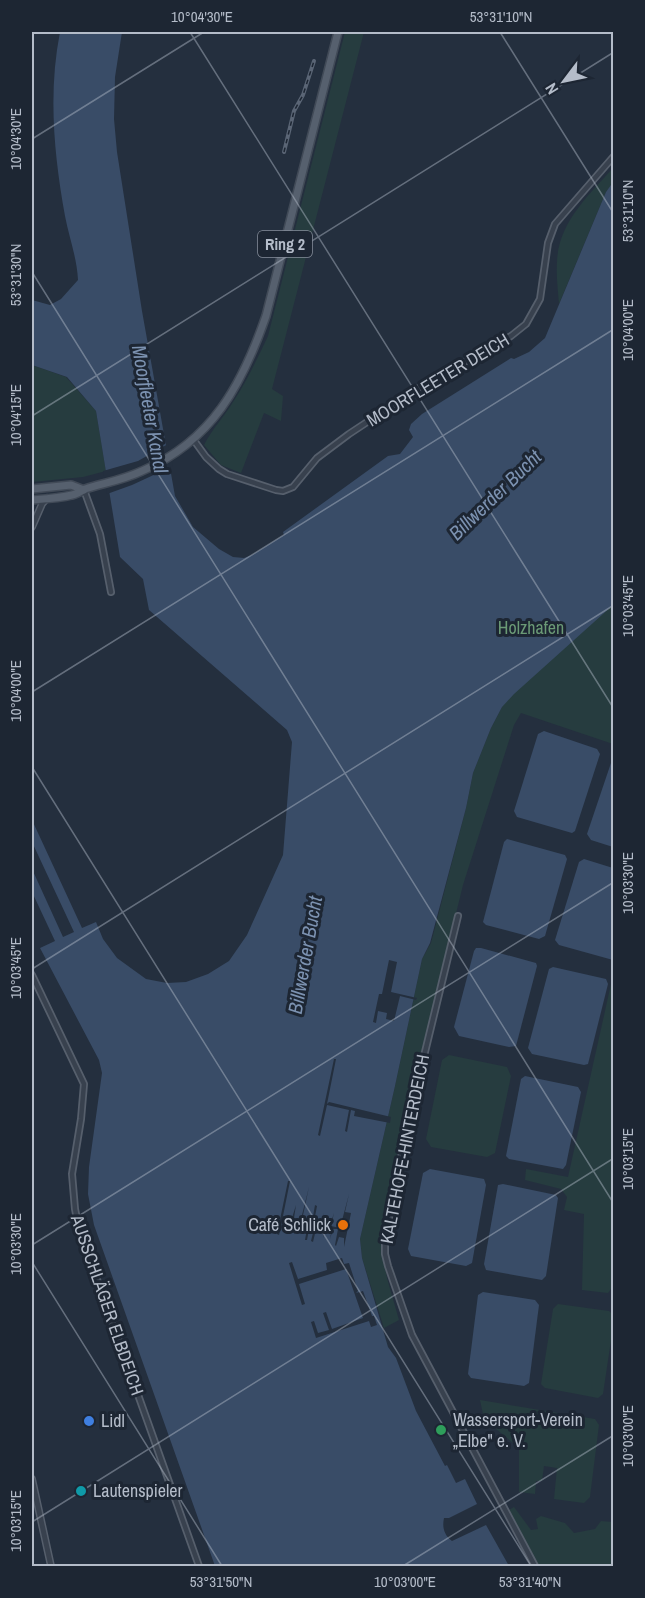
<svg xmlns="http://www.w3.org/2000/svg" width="645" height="1598" viewBox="0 0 645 1598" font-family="'Archivo Narrow',sans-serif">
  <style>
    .green { fill: #263c3f }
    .water { fill: #394c67 }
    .pier { fill: #242f3e }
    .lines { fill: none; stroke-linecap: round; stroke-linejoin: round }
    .minor-casing { stroke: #565f6c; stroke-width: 8 }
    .tertiary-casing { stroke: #565f6c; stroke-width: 8 }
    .primary-casing { stroke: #414a57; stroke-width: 10 }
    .minor { stroke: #38414e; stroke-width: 4.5 }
    .tertiary { stroke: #38414e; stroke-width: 5 }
    .primary { stroke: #56606e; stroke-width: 7 }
    .rail-casing { stroke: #5a6575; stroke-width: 4 }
    .rail { stroke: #1d2633; stroke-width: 1.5; stroke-dasharray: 4.5; stroke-linecap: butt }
    .ticks { fill: none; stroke: #b4bcc9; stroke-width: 1.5; stroke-opacity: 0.45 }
    .food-dot { fill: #e8710a; stroke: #1d2633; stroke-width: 2 }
    .shop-dot { fill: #3f7fe0; stroke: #1d2633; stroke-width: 2 }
    .leisure-dot { fill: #2e9e5b; stroke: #1d2633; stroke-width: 2 }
    .culture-dot { fill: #0f9aa8; stroke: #1d2633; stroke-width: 2 }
    .labels { text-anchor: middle; stroke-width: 6; stroke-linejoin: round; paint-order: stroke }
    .shield { fill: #1d2633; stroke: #878f9c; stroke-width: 1.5 }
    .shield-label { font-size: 16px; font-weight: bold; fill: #b4bcc9 }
    .street-label { font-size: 18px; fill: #b4bcc9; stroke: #1d2633 }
    .park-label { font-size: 18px; fill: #6b9a76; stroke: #1d2633 }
    .poi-label { font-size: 18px; fill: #b4bcc9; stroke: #1d2633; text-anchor: start }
    .water-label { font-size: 20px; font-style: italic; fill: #7c92b1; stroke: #1d2633 }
    .neatline { fill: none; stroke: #b4bcc9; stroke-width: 2 }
    .ticks-label { font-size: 15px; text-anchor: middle; fill: #b4bcc9 }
  </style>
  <rect width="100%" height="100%" fill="#242f3e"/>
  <!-- green -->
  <g class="green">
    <path d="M345,32H364L272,389L283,396L281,421L264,413L241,473L221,465L204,445C212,429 224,417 233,402C247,381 257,359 268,336Z"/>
    <path d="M613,168V182L606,192L559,304C558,291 556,276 557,262C558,223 589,195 613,168Z"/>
    <polygon points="32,365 66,377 96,411 106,471 83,477 32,482"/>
    <polygon points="613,430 613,744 521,713 514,725 463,885 387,1195 380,1240 387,1278 399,1320 384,1328 362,1258 360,1239 395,1086 422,959 431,943 466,808 473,773 491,728 502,707"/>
    <polygon points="613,975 614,1285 608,1293 582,1290 584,1214 564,1210 567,1197 561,1189 525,1180 526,1169 568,1177"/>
    <polygon points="449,1055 507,1067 511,1076 495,1153 487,1157 431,1147 426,1139 442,1060"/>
    <polygon points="558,1304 609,1311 613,1315 613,1327 603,1394 598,1398 545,1388 541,1384 553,1309"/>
    <polygon points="480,1400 595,1419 599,1425 590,1497 584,1503 554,1499 557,1468 544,1466 542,1481 536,1481 535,1494 519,1492 519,1448 484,1419"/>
    <polygon points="514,1507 531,1530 538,1529 536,1519 541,1516 565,1523 574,1533 595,1529 601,1521 613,1522 613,1566 538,1566 509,1510"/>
  </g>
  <!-- water -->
  <g class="water">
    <path d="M60,32H122L115,77L114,119L117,152L142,311L175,496L193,527L219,549L233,557L244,558L252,555L284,535L283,532L388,456L400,454L413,437L409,430L411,424L422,414L511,358L514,359L529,352L545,338L606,192L613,182V605L514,694L502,707L491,728L473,773L466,808L430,943L422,959L395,1086L360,1239L362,1258L388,1347L396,1358L416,1411L445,1466L447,1465L456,1483L465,1479L477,1504L449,1518H444C442,1527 444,1535 452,1541L486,1525L509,1566H215L94,1225L88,1194L89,1167L102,1073L99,1060L40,948L55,941L32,892V869L63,937L74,932L32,842V820L82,928L96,922L103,939L117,958L146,979L167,983L186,982L208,974L229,961L247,935L283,855L292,742L287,730L149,610L143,579L120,557L96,411L67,377L32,365V300L50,305L61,299L78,280C77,258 69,237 65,216C54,155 48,93 60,32Z"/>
    <polygon points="544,731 597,749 600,754 575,831 572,833 517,817 514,811 538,734"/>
    <polygon points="613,757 613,847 591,840 587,834"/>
    <polygon points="507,839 565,855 567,859 545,936 539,939 486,925 483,922 504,842"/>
    <polygon points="584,859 613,868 613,960 559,945 555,940 579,862"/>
    <polygon points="476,948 481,948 536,963 537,966 516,1046 509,1047 459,1036 454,1027 474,951"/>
    <polygon points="553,967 606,979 608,984 588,1064 584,1065 532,1054 528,1048 549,969"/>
    <polygon points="525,1076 578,1087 581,1092 566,1165 563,1169 509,1159 506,1156 521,1079"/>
    <polygon points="430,1169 484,1179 486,1185 472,1263 466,1266 411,1256 408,1249 423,1173"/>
    <polygon points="503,1184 556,1195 558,1198 546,1276 542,1280 486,1270 484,1264 498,1185"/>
    <polygon points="483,1292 535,1300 539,1305 529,1383 524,1386 471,1378 468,1374 478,1295"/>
  </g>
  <!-- pier -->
  <g class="pier">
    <polygon points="168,444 173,466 132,485 107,494 103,471 138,461"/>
    <polygon points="389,960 397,962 391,992 417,998 416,1000 400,996 394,1021 386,1019 387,1013 378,1011 376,1023 373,1022 379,994 382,994"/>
    <polygon points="334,1059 336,1059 327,1104 329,1102 391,1117 390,1123 354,1116 355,1111 351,1110 347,1132 345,1131 349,1110 327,1105 320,1136 318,1135"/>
    <polygon points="288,1181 290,1181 283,1216 292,1218 296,1205 294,1218 301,1219 309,1187 302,1220 312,1222 315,1205 317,1206 314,1222 322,1224 324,1213 323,1224 330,1225 334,1213 331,1226 340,1228 349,1194 345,1212 351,1213 344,1247 344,1238 339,1237 336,1246 335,1245 338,1229 333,1229 330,1239 332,1228 326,1227 323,1238 324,1227 317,1225 313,1242 311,1241 315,1225 310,1224 307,1240 305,1240 308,1223 300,1222 296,1234 299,1221 292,1220 288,1232 291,1220 283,1218 279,1235 277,1234"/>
    <polygon points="342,1258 344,1264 349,1263 358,1291 356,1293 363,1291 372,1316 374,1316 377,1325 371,1327 369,1321 316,1338 311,1322 314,1321 318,1333 329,1330 323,1313 326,1312 332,1329 363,1318 346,1269 299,1284 305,1304 302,1305 289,1263 292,1262 298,1279 327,1270 326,1263"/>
  </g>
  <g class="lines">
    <defs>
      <g id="minor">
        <polyline points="193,439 206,457 219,469 227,474 276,490 283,491 293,487 317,458 349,434 423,385 511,336 526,324 540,299 548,243 555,224 614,156"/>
        <polyline points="84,490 100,534 111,592"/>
        <polyline points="458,916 408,1122 385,1238 385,1254 388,1266 412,1335 535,1566"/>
        <polyline points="32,975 84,1084 81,1119 72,1174 75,1209 79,1229 199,1566"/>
      </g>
      <g id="tertiary">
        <polyline points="32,527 42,504 47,498"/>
        <polyline points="32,1479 51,1566"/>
      </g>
      <g id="primary">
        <polyline points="32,489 71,485 84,490"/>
        <path d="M32,500C45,499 60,498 72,495C77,494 81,491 85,489C104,483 123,480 142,471C212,441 242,385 266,316L338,32"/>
      </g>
    </defs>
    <!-- minor casing -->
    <use href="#minor" class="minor-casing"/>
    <!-- tertiary casing -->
    <use href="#tertiary" class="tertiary-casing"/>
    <!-- primary casing -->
    <use href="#primary" class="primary-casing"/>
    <!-- minor -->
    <use href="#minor" class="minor"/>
    <!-- tertiary -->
    <use href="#tertiary" class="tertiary"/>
    <!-- primary -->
    <use href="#primary" class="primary"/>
    <defs>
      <polyline id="rail" points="284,152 294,111 303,95 314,61"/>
    </defs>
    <!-- rail casing -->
    <use href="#rail" class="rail-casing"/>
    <!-- rail -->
    <use href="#rail" class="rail"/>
  </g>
  <!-- ticks -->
  <path class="ticks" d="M190,32L614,709M500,32L614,214M32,139L204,32M32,272L614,1204M32,416L614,52M32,692L614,329M32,767L531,1566M32,969L614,605M32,1245L614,882M32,1262L222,1566M32,1522L614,1158M403,1566L614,1435"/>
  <!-- markers -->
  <circle class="food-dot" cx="343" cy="1225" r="6"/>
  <circle class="shop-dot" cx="89" cy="1421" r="6"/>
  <circle class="leisure-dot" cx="441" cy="1430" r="6"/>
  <circle class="culture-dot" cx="81" cy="1491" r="6"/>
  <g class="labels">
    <!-- shield labels -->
    <rect class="shield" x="258" y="231" width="54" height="26" rx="4.5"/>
    <g class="shield-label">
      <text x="285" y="250">Ring 2</text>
    </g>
    <!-- street labels -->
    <g class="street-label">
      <text transform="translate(438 380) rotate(-31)" y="6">MOORFLEETER DEICH</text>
      <text transform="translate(405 1149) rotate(-79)" y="6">KALTEHOFE-HINTERDEICH</text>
      <text transform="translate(107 1305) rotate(71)" y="6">AUSSCHLÄGER ELBDEICH</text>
    </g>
    <!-- park labels -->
    <g class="park-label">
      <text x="531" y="634">Holzhafen</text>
    </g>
    <!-- poi labels -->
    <g class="poi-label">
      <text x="331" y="1231" text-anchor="end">Café Schlick</text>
      <text x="453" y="1426">Wassersport-Verein<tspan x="453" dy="21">„Elbe" e. V.</tspan></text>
      <text x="101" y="1427">Lidl</text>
      <text x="93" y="1497">Lautenspieler</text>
    </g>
    <!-- water labels -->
    <g class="water-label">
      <text transform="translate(150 409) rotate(80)" y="7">Moorfleeter Kanal</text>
      <text transform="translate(495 495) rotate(-44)" y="7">Billwerder Bucht</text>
      <text transform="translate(305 955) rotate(-80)" y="7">Billwerder Bucht</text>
    </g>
  </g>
  <!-- border -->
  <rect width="645" height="1598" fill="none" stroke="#1d2633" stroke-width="66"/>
  <!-- north arrow -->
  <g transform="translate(564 81) rotate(238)" stroke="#1d2633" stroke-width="4.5" paint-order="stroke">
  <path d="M0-4.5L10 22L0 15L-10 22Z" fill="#b4bcc9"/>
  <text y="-9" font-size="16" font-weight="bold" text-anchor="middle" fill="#b4bcc9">N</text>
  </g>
  <rect x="33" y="33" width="579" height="1532" class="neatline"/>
  <g class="ticks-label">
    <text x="202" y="22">10°04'30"E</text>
    <text x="501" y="22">53°31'10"N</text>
    <text transform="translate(16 139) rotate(-90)" y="5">10°04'30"E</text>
    <text transform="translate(628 211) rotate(-90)" y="5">53°31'10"N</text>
    <text transform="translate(16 275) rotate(-90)" y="5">53°31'30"N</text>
    <text transform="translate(628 330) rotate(-90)" y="5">10°04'00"E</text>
    <text transform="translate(16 415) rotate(-90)" y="5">10°04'15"E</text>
    <text transform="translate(628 606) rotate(-90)" y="5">10°03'45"E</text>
    <text transform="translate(16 691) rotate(-90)" y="5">10°04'00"E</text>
    <text transform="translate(628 883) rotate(-90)" y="5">10°03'30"E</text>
    <text transform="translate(16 968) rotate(-90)" y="5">10°03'45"E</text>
    <text transform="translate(628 1159) rotate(-90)" y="5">10°03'15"E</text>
    <text transform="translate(16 1244) rotate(-90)" y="5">10°03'30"E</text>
    <text transform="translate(628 1436) rotate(-90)" y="5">10°03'00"E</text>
    <text transform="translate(16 1521) rotate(-90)" y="5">10°03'15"E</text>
    <text x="221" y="1587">53°31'50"N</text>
    <text x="405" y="1587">10°03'00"E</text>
    <text x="530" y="1587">53°31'40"N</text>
  </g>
</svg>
